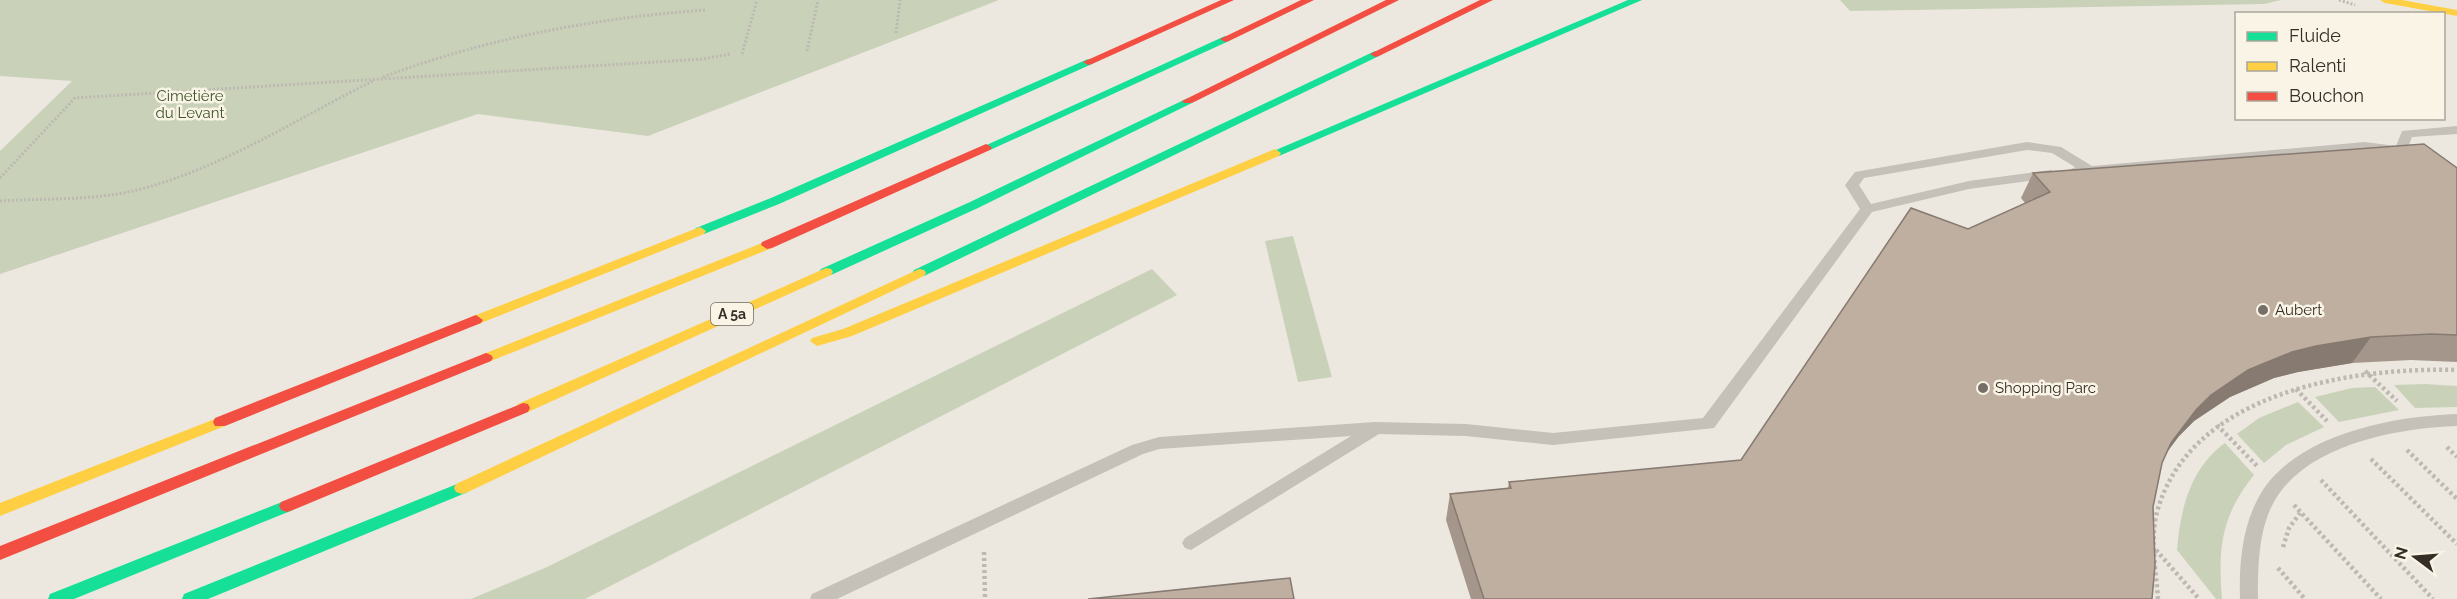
<svg xmlns="http://www.w3.org/2000/svg" width="2457" height="599" viewBox="0 0 2457 599" font-family="Raleway,sans-serif">
  <style>
    .green { fill: #c9d2b9 }
    .lines { fill: none; stroke-linecap: round; stroke-linejoin: round }
    .path-far1 { stroke: #bdb8b1; stroke-width: 3; stroke-dasharray: 2 2; stroke-linecap: butt }
    .path { stroke: #bdb8b1; stroke-width: 4.5; stroke-dasharray: 3 3; stroke-linecap: butt }
    .lane { fill: #c5c0b8; fill-rule: evenodd }
    .fast { fill: #16e098; fill-rule: evenodd }
    .slow { fill: #ffcf43; fill-rule: evenodd }
    .jam { fill: #f24e42; fill-rule: evenodd }
    .wall { fill: #a4968a }
    .shaded-wall { fill: #867a71 }
    .building { fill: #bfafa1; stroke: #867a71; stroke-width: 1.5 }
    .poi-dot { fill: #756f67; stroke: #f9f4e6; stroke-width: 2 }
    .labels { text-anchor: middle; stroke-width: 5; stroke-linejoin: round; paint-order: stroke }
    .shield { fill: #f9f4e6; stroke: #706960; stroke-width: 1.5 }
    .shield-label { font-size: 14px; font-weight: bold; fill: #352e27 }
    .park-label { font-size: 15px; fill: #3e532b; stroke: #f9f4e6 }
    .poi-label { font-size: 15px; fill: #352e27; stroke: #f9f4e6; text-anchor: start }
  </style>
  <rect width="100%" height="100%" fill="#ece8df"/>
  <!-- green -->
  <g class="green">
    <polygon points="0,0 999,0 648,136 478,114 0,274 0,151 72,81 0,76"/>
    <polygon points="1840,0 2281,0 2264,4 1850,11"/>
    <polygon points="1293,236 1332,377 1298,382 1265,241"/>
    <polygon points="1152,269 1177,295 585,599 471,599 547,567"/>
    <polygon points="2425,384 2457,386 2457,407 2415,408 2394,385"/>
    <polygon points="2375,387 2399,410 2339,422 2315,397 2352,388"/>
    <polygon points="2298,402 2324,427 2286,445 2264,463 2237,434 2259,418"/>
    <path d="M2225,443L2254,475C2221,516 2218,548 2222,599H2216L2177,550C2180,511 2190,468 2225,443Z"/>
  </g>
  <g class="lines">
    <!-- path-far1 -->
    <g class="path-far1">
      <polyline points="2339,0 2355,5"/>
      <polyline points="896,33 900,0"/>
      <polyline points="807,51 818,0"/>
      <polyline points="742,54 757,0"/>
      <path d="M383,77C488,38 594,18 706,10"/>
      <polyline points="0,178 75,98 703,59 730,54"/>
      <path d="M0,201C45,198 92,201 137,190C221,169 296,119 373,81"/>
    </g>
    <!-- path -->
    <g class="path">
      <polyline points="2365,371 2397,401"/>
      <polyline points="2296,389 2327,421"/>
      <polyline points="2217,425 2258,467"/>
      <polyline points="2447,447 2457,457"/>
      <polyline points="2407,450 2457,499"/>
      <polyline points="2371,459 2457,544"/>
      <polyline points="2321,480 2433,599"/>
      <polyline points="2294,505 2381,599"/>
      <polyline points="2283,547 2289,528 2300,513"/>
      <polyline points="2156,550 2199,599"/>
      <polyline points="984,552 985,599"/>
      <polyline points="2278,568 2305,599"/>
      <path d="M2158,599C2156,571 2150,540 2157,512C2190,392 2351,367 2457,370"/>
    </g>
    <!-- lane -->
    <g class="lane">
      <polygon points="2457,126 2457,134 2412,137 2406,153 2365,150 2075,175 2068,171 2075,167 2052,153 2027,150 1864,178 1859,185 1871,204 1969,181 2051,170 2058,174 2051,178 1969,189 1872,212 1714,428 1553,445 1466,436 1379,434 1191,550 1185,548 1182,543 1185,538 1351,436 1159,449 1143,454 837,599 810,599 812,594 1132,445 1159,437 1375,422 1466,424 1553,433 1703,418 1860,209 1845,185 1855,172 2027,142 2061,147 2092,166 2365,142 2396,146 2402,131"/>
      <path d="M2457,414V426C2398,428 2308,444 2275,500C2258,529 2258,567 2258,599H2240C2239,563 2242,525 2261,493C2297,434 2394,416 2457,414Z"/>
    </g>
    <!-- fast -->
    <g class="fast">
      <polygon points="1628,0 1642,0 1279,156 1271,156 1269,153"/>
      <polygon points="1225,36 1230,39 1229,41 990,150 982,150 980,148"/>
      <polygon points="1375,51 1380,54 1379,56 924,276 914,276 912,273 914,270"/>
      <polygon points="1088,59 1093,62 1092,64 779,204 704,234 696,234 694,231 696,228 771,198"/>
      <polygon points="1188,98 1192,99 1192,103 978,208 831,275 821,275 819,272 821,269 970,202"/>
      <polygon points="462,482 468,484 470,488 468,492 208,599 182,599 184,594"/>
      <polygon points="287,500 293,502 295,506 293,510 74,599 48,599 50,594"/>
    </g>
    <!-- slow -->
    <g class="slow">
      <polygon points="2380,0 2402,0 2457,10 2457,16 2385,3"/>
      <polygon points="1275,149 1281,153 1279,156 852,336 817,346 810,341 812,338 843,329"/>
      <polygon points="700,227 706,231 704,234 481,323 476,325 469,320 471,317"/>
      <polygon points="767,241 773,245 772,248 491,361 486,363 479,358 481,355"/>
      <polygon points="826,268 831,269 833,272 831,275 528,412 518,412 516,408 518,404"/>
      <polygon points="919,269 924,270 926,273 924,276 468,492 462,494 456,492 454,488 456,484"/>
      <polygon points="220,417 225,418 227,422 225,426 0,516 0,503"/>
    </g>
    <!-- jam -->
    <g class="jam">
      <polygon points="1221,0 1234,0 1092,64 1088,65 1083,62"/>
      <polygon points="1301,0 1314,0 1229,41 1225,42 1220,39"/>
      <polygon points="1386,0 1399,0 1192,103 1184,103 1182,101"/>
      <polygon points="1480,0 1493,0 1379,56 1375,57 1370,54"/>
      <polygon points="986,144 990,146 992,148 990,150 772,248 767,249 761,245 762,242"/>
      <polygon points="476,315 483,320 481,323 225,426 215,426 213,422 215,418"/>
      <polygon points="486,353 491,355 493,358 491,361 0,560 0,546"/>
      <polygon points="523,403 528,404 530,408 528,412 293,510 287,512 281,510 279,506 281,502"/>
    </g>
  </g>
  <!-- wall -->
  <polygon class="wall" points="2457,168 2457,362 2411,360 2352,363 2298,372 2274,378 2230,397 2194,421 2179,436 2168,450 2162,463 2153,507 2152,599 1471,599 1446,520 1450,494 1508,488 1509,482 1741,460 1968,229 2025,203 2021,198 2033,173"/>
  <!-- shaded-wall -->
  <polygon class="shaded-wall" points="2371,337 2352,363 2298,372 2274,378 2230,397 2194,421 2179,436 2154,470 2171,443 2196,410 2211,395 2248,370 2292,352 2316,346"/>
  <!-- building -->
  <g class="building">
    <polygon points="2424,144 2457,168 2457,335 2431,334 2371,337 2316,346 2292,352 2248,370 2211,395 2196,410 2171,443 2162,463 2153,507 2155,565 2152,599 1484,599 1450,494 1511,488 1509,482 1741,460 1911,208 1968,229 2050,192 2033,173"/>
    <polygon points="1290,578 1294,599 1088,599"/>
  </g>
  <!-- markers -->
  <g class="poi-dot">
    <circle cx="2263" cy="310" r="6"/>
    <circle cx="1983" cy="388" r="6"/>
  </g>
  <g class="labels">
    <!-- shield labels -->
    <rect class="shield" x="711" y="303" width="42" height="22" rx="4.5"/>
    <g class="shield-label">
      <text x="732" y="319">A 5a</text>
    </g>
    <!-- park labels -->
    <g class="park-label">
      <text x="190" y="101">Cimetière<tspan x="190" dy="17">du Levant</tspan></text>
    </g>
    <!-- poi labels -->
    <g class="poi-label">
      <text x="2275" y="315">Aubert</text>
      <text x="1995" y="393">Shopping Parc</text>
    </g>
  </g>
  <!-- legend -->
  <rect x="2235" y="12" width="210" height="108" fill="#f9f4e6" stroke="#aba59a" stroke-width="1.5"/>
  <rect x="2247" y="32" width="30" height="9" fill="#16e098" stroke="#aba59a" stroke-width="1.5"/>
  <text x="2289" y="42" font-size="18" fill="#352e27">Fluide</text>
  <rect x="2247" y="62" width="30" height="9" fill="#ffcf43" stroke="#aba59a" stroke-width="1.5"/>
  <text x="2289" y="72" font-size="18" fill="#352e27">Ralenti</text>
  <rect x="2247" y="92" width="30" height="9" fill="#f24e42" stroke="#aba59a" stroke-width="1.5"/>
  <text x="2289" y="102" font-size="18" fill="#352e27">Bouchon</text>
  <!-- north arrow -->
  <g transform="translate(2415 557) rotate(286)" stroke="#f9f4e6" stroke-width="4.5" paint-order="stroke">
  <path d="M0-4.5L10 22L0 15L-10 22Z" fill="#352e27"/>
  <text y="-9" font-size="16" font-weight="bold" text-anchor="middle" fill="#352e27">N</text>
  </g>
</svg>
